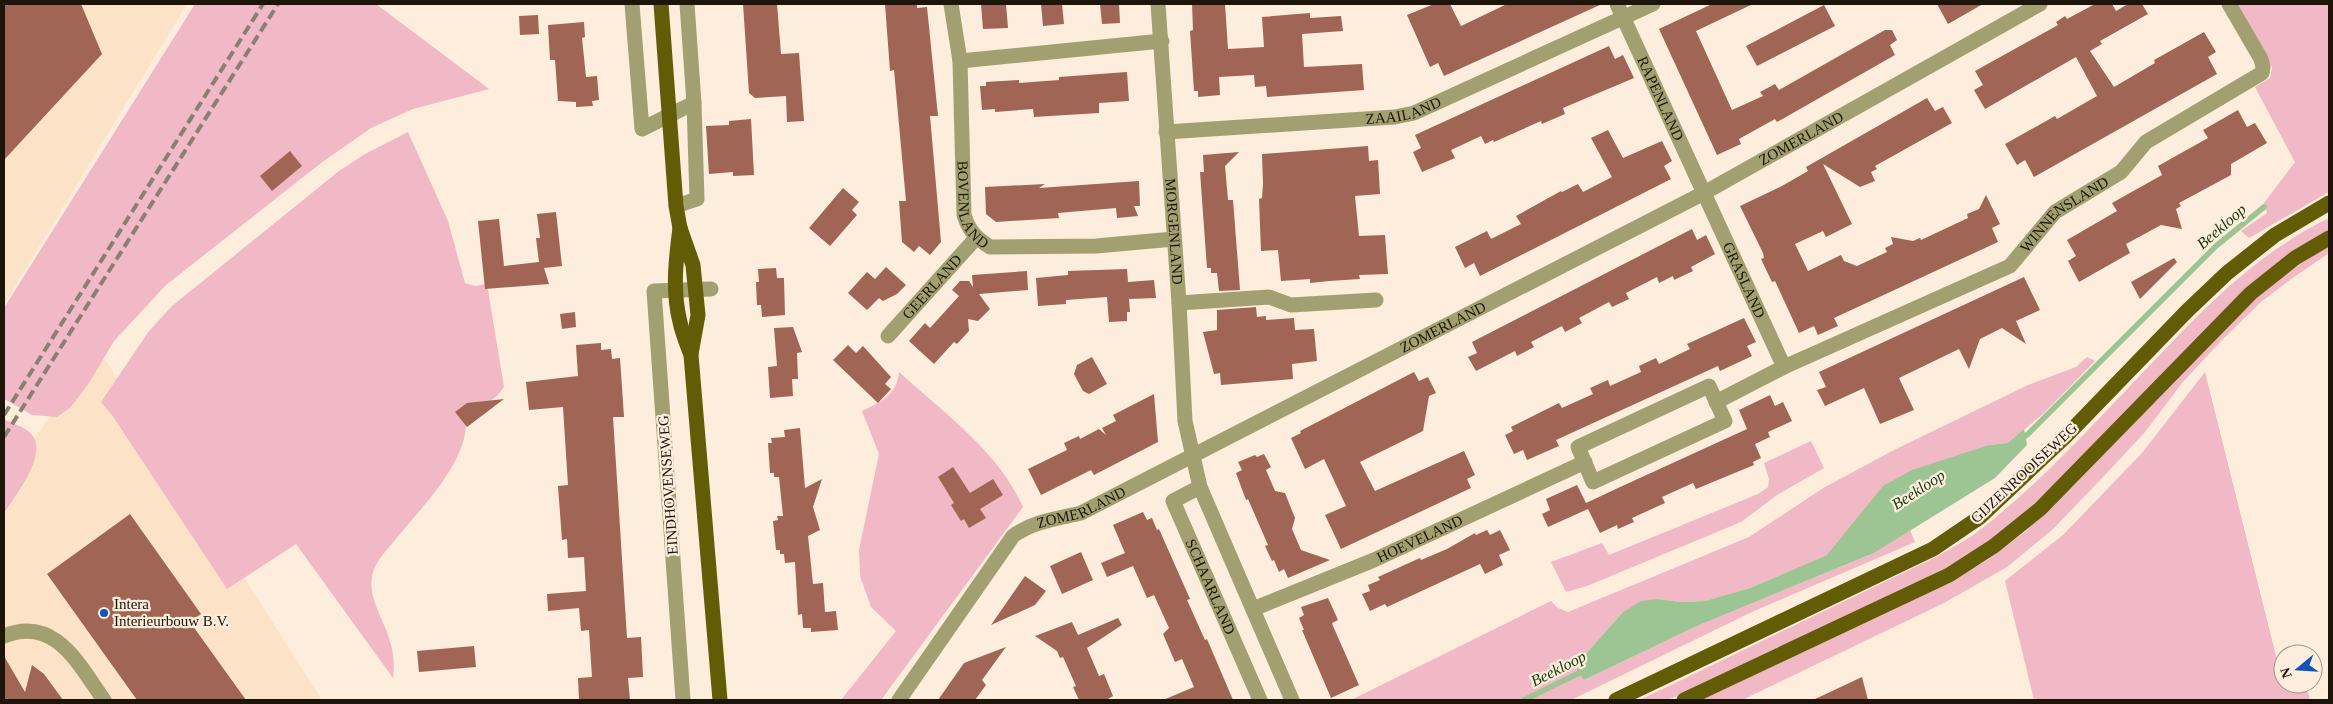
<svg xmlns="http://www.w3.org/2000/svg" width="2333" height="704" viewBox="0 0 2333 704" font-family="'Times New Roman',serif">
  <style>
    .built { fill: #fce3c7 }
    .green { fill: #f1b8c6 }
    .water { fill: #9dc593 }
    .lines { fill: none; stroke-linecap: round; stroke-linejoin: round }
    .stream { stroke: #9dc593; stroke-width: 5.5 }
    .building { fill: #a06554 }
    .minor { stroke: #a2a071; stroke-width: 15 }
    .major { stroke: #625c06; stroke-width: 15 }
    .rail { stroke: #8b7f71; stroke-width: 4; stroke-dasharray: 10 5; stroke-linecap: butt }
    .poi-dot { fill: #0f53bd; stroke: #fdeddc; stroke-width: 2 }
    .labels { text-anchor: middle; stroke-width: 4.5; stroke-linejoin: round; paint-order: stroke }
    .street-label { font-size: 15px; fill: #1d140a; stroke: #fdeddc }
    .poi-label { font-size: 15px; fill: #1d140a; stroke: #fdeddc; text-anchor: start }
    .water-label { font-size: 16px; font-style: italic; fill: #1a400e; stroke: #fdeddc }
  </style>
  <rect width="100%" height="100%" fill="#fdeddc"/>
  <!-- built -->
  <g class="built">
    <polygon points="4,4 187,4 4,304"/>
    <polygon points="98,348 322,700 4,700 4,488 32,442"/>
  </g>
  <!-- green -->
  <g class="green">
    <polygon points="195,4 376,4 489,89 413,109 371,128 321,163 166,285 114,341 89,383 70,408 57,417 32,415 4,399 4,308"/>
    <polygon points="2236,4 2329,4 2329,192 2249,238 2241,231 2267,213 2264,203 2295,162 2255,87 2270,78 2272,68"/>
    <path d="M408,132L448,221L465,283L475,286L487,284L504,387L498,395L466,420C468,463 420,509 394,541C387,550 376,561 373,572C367,593 379,611 386,630C393,647 395,661 393,678L296,544L227,589L112,415L101,402L149,331L172,306L339,171L365,154Z"/>
    <path d="M2329,218V231L2247,288L2035,504L1992,540L1947,568L1668,700H1640L1936,557C1951,548 1968,540 1981,529C2044,480 2097,420 2152,363C2207,305 2256,254 2329,218Z"/>
    <polygon points="2329,245 2329,253 2287,282 2261,302 2221,341 2182,383 2145,432 2105,475 2052,530 2007,567 1944,603 1742,700 1701,700 1960,576 1987,560 2026,531 2076,483 2217,335 2263,291 2294,268"/>
    <polygon points="2087,357 2095,361 2043,414 2008,443 1989,445 1827,555 1750,588 1705,601 1680,602 1658,599 1622,613 1576,665 1578,673 1584,680 1697,626 1874,553 1910,530 1915,542 1754,611 1571,700 1351,700 1551,601 1558,608 1568,612 1749,537 1825,487 1894,450 2028,385 2076,367"/>
    <path d="M899,372C943,412 999,452 1023,507L881,700H841L896,631L871,607L860,576L859,550L879,454L862,411C881,402 897,395 899,372Z"/>
    <polygon points="2205,372 2284,688 2306,684 2310,700 2034,700 2005,581 2063,535 2142,453"/>
    <path d="M4,419C11,423 22,426 28,431C53,450 15,495 4,513Z"/>
    <polygon points="1811,441 1824,468 1777,495 1741,522 1587,586 1566,592 1551,562 1602,543 1609,555 1758,494 1768,487 1769,479 1764,463"/>
  </g>
  <!-- water -->
  <polygon class="water" points="2024,429 2027,445 1995,478 1874,553 1697,626 1584,680 1578,673 1576,665 1622,613 1641,601 1658,599 1680,602 1705,601 1750,588 1827,555 1883,486 1912,470 1989,445 2008,443"/>
  <g class="lines">
    <!-- stream -->
    <g class="stream">
      <polyline points="2020,440 2028,434 2216,246 2264,207"/>
      <polyline points="1524,700 1585,670"/>
    </g>
  </g>
  <!-- building -->
  <g class="building">
    <polygon points="4,4 81,4 102,54 4,160"/>
    <polygon points="743,4 777,4 781,54 799,53 804,121 787,122 786,96 755,98 749,93"/>
    <polygon points="885,4 917,4 917,8 927,7 938,116 930,116 941,242 930,255 919,246 914,252 902,242 899,201 906,201 894,70 890,71"/>
    <polygon points="981,4 1006,4 1008,28 983,29"/>
    <polygon points="1041,4 1062,4 1064,24 1043,26"/>
    <polygon points="1100,4 1119,4 1120,23 1102,24"/>
    <polygon points="1192,4 1225,4 1228,49 1264,47 1262,17 1310,13 1310,18 1341,16 1343,31 1302,34 1304,67 1362,64 1364,90 1267,97 1266,86 1255,87 1254,75 1219,77 1220,95 1198,97 1198,91 1194,91 1190,31 1193,30"/>
    <polygon points="1434,4 1450,4 1461,26 1507,4 1602,4 1444,76 1438,63 1430,67 1407,15"/>
    <polygon points="1712,4 1753,4 1696,31 1732,110 1763,96 1760,92 1775,84 1779,90 1885,30 1892,30 1897,40 1890,45 1895,55 1777,122 1775,119 1739,139 1741,144 1717,155 1659,29"/>
    <polygon points="1937,4 1983,4 1948,24"/>
    <polygon points="2095,4 2112,4 2116,11 2128,4 2142,4 2148,14 2100,41 2102,44 2090,51 2114,87 2155,63 2154,60 2204,32 2216,52 2208,57 2217,74 2034,177 2025,160 2017,165 2005,144 2055,116 2057,119 2097,96 2076,57 1985,109 1974,90 1983,85 1975,71 2058,25 2056,22 2065,16 2067,19"/>
    <polygon points="1824,5 1835,26 1757,66 1746,46"/>
    <polygon points="538,15 539,34 520,35 519,16"/>
    <polygon points="584,22 585,37 582,38 586,77 597,76 599,100 592,101 593,106 576,107 576,102 558,101 555,60 550,60 548,25"/>
    <polygon points="1609,46 1615,59 1623,55 1634,78 1563,108 1565,114 1542,124 1541,121 1494,142 1493,140 1485,144 1481,136 1451,150 1455,158 1422,172 1413,152 1421,148 1415,135"/>
    <polygon points="1127,72 1129,101 1099,103 1099,113 1034,117 1033,109 995,112 995,109 982,110 980,86 986,86 986,82 1019,80 1019,83 1059,80 1059,77"/>
    <polygon points="1927,98 1935,111 1943,107 1952,123 1875,166 1877,169 1871,172 1875,181 1860,187 1823,164 1852,224 1826,237 1823,231 1795,244 1808,271 1841,255 1844,261 1857,266 1887,252 1885,248 1893,244 1891,237 1913,241 1920,238 1921,240 1968,218 1967,214 1979,209 1986,195 2000,224 1992,228 1998,242 1834,318 1838,326 1818,335 1814,326 1799,333 1775,281 1772,282 1761,259 1764,258 1763,253 1740,206 1782,186 1808,171 1806,167"/>
    <polygon points="2238,110 2247,127 2255,123 2267,143 2231,164 2231,175 2179,203 2181,206 2176,209 2182,229 2161,225 2126,244 2130,253 2079,282 2068,261 2076,256 2067,240 2117,211 2112,203 2162,175 2158,166 2208,138 2203,130"/>
    <polygon points="751,119 754,175 733,176 733,172 709,174 706,126 729,125 729,121"/>
    <polygon points="1608,130 1623,158 1662,141 1672,161 1664,166 1671,179 1480,276 1474,263 1465,268 1455,247 1487,231 1491,239 1521,224 1516,216 1561,191 1562,192 1578,184 1583,192 1612,177 1591,138"/>
    <polygon points="1368,146 1369,161 1378,160 1380,194 1355,196 1359,236 1385,235 1388,274 1359,275 1360,279 1329,281 1310,283 1310,279 1281,281 1278,250 1261,251 1259,199 1262,198 1263,184 1262,154"/>
    <polygon points="290,151 302,166 272,191 260,176"/>
    <polygon points="1239,152 1225,166 1228,200 1233,200 1240,290 1219,291 1217,273 1211,273 1211,268 1207,268 1200,172 1204,172 1203,155"/>
    <polygon points="1139,181 1140,206 1134,206 1138,216 1117,218 1116,208 1058,213 1059,218 996,222 986,214 985,187 1045,184 1039,188"/>
    <polygon points="843,188 859,202 852,210 857,215 830,246 809,228"/>
    <polygon points="556,212 562,266 544,268 549,284 485,289 478,221 499,219 504,266 539,262 536,238 540,238 537,214"/>
    <polygon points="1692,229 1697,240 1706,235 1715,254 1691,267 1693,271 1674,280 1673,276 1659,283 1657,277 1626,293 1629,299 1612,307 1609,302 1579,318 1582,323 1565,332 1562,326 1531,342 1534,347 1517,356 1515,351 1476,371 1468,357 1477,353 1472,342"/>
    <polygon points="2174,258 2177,262 2140,299 2131,282"/>
    <polygon points="886,267 906,285 897,294 883,301 879,298 867,310 848,293 867,272 875,279"/>
    <polygon points="776,268 777,278 784,278 785,315 762,317 761,305 757,305 756,282 759,282 758,269"/>
    <polygon points="1127,269 1128,282 1154,280 1156,298 1129,299 1130,312 1127,312 1127,321 1109,322 1107,297 1066,300 1066,304 1038,306 1036,278 1068,275 1068,271"/>
    <polygon points="1027,271 1028,290 979,294 990,309 978,321 968,319 969,331 957,344 954,342 934,364 909,341 925,323 930,328 959,296 952,290 960,281 969,281 973,287 972,275"/>
    <polygon points="2024,277 2040,310 2016,321 2026,344 2002,328 1980,339 1969,369 1959,349 1899,378 1914,410 1880,424 1864,388 1825,406 1817,390 1826,387 1819,372"/>
    <polygon points="1256,307 1257,317 1266,316 1266,320 1294,318 1295,330 1314,329 1317,361 1292,364 1293,379 1221,385 1220,373 1214,374 1203,332 1217,330 1217,310"/>
    <polygon points="575,312 576,327 562,329 560,314"/>
    <polygon points="1744,318 1756,342 1747,346 1752,356 1720,371 1718,366 1556,440 1559,446 1527,460 1523,450 1514,454 1505,435 1513,431 1511,427 1559,403 1562,408 1593,394 1590,388 1608,380 1610,386 1641,372 1639,366 1656,358 1659,364 1690,349 1687,344"/>
    <polygon points="793,327 802,352 797,353 798,379 792,379 793,396 770,398 768,367 777,366 774,328"/>
    <polygon points="601,343 601,350 611,349 612,359 620,358 624,417 613,417 627,638 641,637 643,677 628,678 630,700 579,700 578,678 592,677 589,630 581,631 579,608 548,611 547,594 586,591 584,557 568,558 567,539 562,540 558,486 568,485 563,407 529,410 526,382 578,376 576,345"/>
    <polygon points="848,345 856,353 863,346 891,377 885,384 891,389 878,403 833,360"/>
    <polygon points="1092,357 1107,384 1089,394 1083,391 1074,374 1077,365"/>
    <polygon points="1414,372 1419,381 1428,377 1436,393 1429,396 1423,431 1360,462 1375,491 1464,451 1475,475 1467,479 1471,488 1341,549 1325,515 1346,506 1324,459 1305,469 1291,438 1301,433 1300,431"/>
    <polygon points="1154,394 1158,442 1094,475 1091,470 1041,495 1028,469 1067,450 1064,443 1079,436 1080,439 1099,429 1106,435 1102,428 1116,421 1113,415"/>
    <polygon points="1770,395 1775,406 1783,402 1792,421 1768,432 1770,437 1755,444 1761,458 1753,462 1754,465 1696,489 1693,483 1662,497 1665,503 1632,518 1634,522 1618,529 1617,525 1600,533 1588,509 1548,527 1542,514 1550,510 1546,499 1577,485 1586,503 1618,488 1747,429 1739,410"/>
    <polygon points="504,399 467,427 455,412 467,403"/>
    <polygon points="800,428 805,488 822,479 813,507 820,530 808,536 813,584 823,583 825,612 836,611 838,630 811,632 811,628 803,628 802,614 798,615 795,562 785,563 784,554 780,554 780,550 776,550 773,521 778,520 777,516 783,516 779,477 774,477 774,473 770,473 768,443 772,443 771,438 785,437 784,430"/>
    <polygon points="1264,454 1271,467 1266,470 1275,491 1285,493 1295,518 1292,529 1301,550 1330,560 1288,578 1284,569 1279,572 1274,560 1272,561 1265,546 1268,545 1248,499 1246,500 1236,473 1242,470 1238,462 1255,455 1257,457"/>
    <polygon points="953,467 970,493 993,479 1003,495 980,509 986,518 969,528 964,519 961,521 951,505 954,503 938,477"/>
    <polygon points="1143,512 1147,520 1152,518 1157,530 1159,529 1190,599 1187,600 1205,640 1207,639 1233,700 1163,700 1194,687 1182,659 1175,662 1163,634 1169,628 1154,595 1147,598 1133,566 1107,577 1101,563 1125,553 1113,525"/>
    <polygon points="130,514 201,614 190,622 246,700 137,700 47,574"/>
    <polygon points="1487,530 1490,535 1500,530 1510,550 1499,555 1503,565 1485,574 1480,564 1387,607 1385,604 1370,611 1362,594 1370,591 1368,585 1380,580 1378,577 1420,558 1421,560 1447,549 1475,533 1476,535"/>
    <polygon points="1081,552 1093,580 1062,594 1050,566"/>
    <polygon points="1025,576 1046,591 1035,605 991,625"/>
    <polygon points="1328,598 1338,620 1332,623 1333,626 1359,685 1331,698 1302,630 1304,630 1299,618 1304,615 1301,607"/>
    <polygon points="1118,618 1122,625 1087,648 1099,676 1104,674 1113,696 1106,700 1079,700 1073,687 1076,686 1063,657 1060,658 1057,651 1035,636 1072,622 1078,635"/>
    <polygon points="474,646 476,667 419,672 417,651"/>
    <polygon points="1006,647 982,680 986,685 975,700 938,700 964,663"/>
    <polygon points="4,656 25,692 32,665 44,674 63,700 4,700"/>
    <polygon points="1862,677 1868,700 1813,700"/>
  </g>
  <g class="lines">
    <!-- minor -->
    <g class="minor">
      <polyline points="632,4 642,129 694,103"/>
      <path id="s1" d="M951,4L960,61L964,215C969,231 976,238 990,247L1096,246L1174,239"/>
      <path id="s2" d="M1158,4L1179,303L1185,421L1200,487L1292,700"/>
      <path id="s3" d="M1617,4L1784,367"/>
      <polyline points="960,61 1162,41"/>
      <path id="s4" d="M1166,132L1395,117L1414,113L1653,4"/>
      <polyline points="676,206 697,199 694,103 687,4"/>
      <polyline points="1179,303 1269,297 1291,305 1376,300"/>
      <path id="s5" d="M888,336L976,238"/>
      <polygon points="1709,386 1725,421 1593,482 1578,447"/>
      <path id="s6" d="M1716,402L1784,367L2010,266L2055,212L2121,172L2146,142L2262,73L2263,67L2261,59L2229,4"/>
      <path id="s7" d="M1200,487L1173,501L1260,700"/>
      <path id="s8" d="M1253,609L1374,560L1585,462"/>
      <path d="M4,636C55,615 79,665 104,700"/>
      <polyline points="683,700 654,291 711,289"/>
      <path id="s9" d="M899,700L1013,536C1034,521 1056,519 1081,513L1704,193L2040,4"/>
    </g>
    <!-- major -->
    <g class="major">
      <polyline points="661,4 676,206 680,228 693,265 698,315 691,354"/>
      <path d="M680,228C676,259 672,291 680,322C682,333 687,344 691,355L720,700"/>
      <polyline points="1616,700 1933,549 1980,517 2066,436 2187,311 2227,273 2275,235 2329,203"/>
      <polyline points="1684,700 1949,575 1994,546 2040,509 2251,293 2295,258 2329,238"/>
    </g>
    <!-- rail -->
    <g class="rail">
      <polyline points="4,415 263,4"/>
      <polyline points="4,437 278,4"/>
    </g>
  </g>
  <!-- markers -->
  <circle class="poi-dot" cx="104" cy="613" r="5"/>
  <g class="labels">
    <!-- street labels -->
    <g class="street-label">
      <text dy="5" stroke="none"><textPath href="#s3" startOffset="104">RAPENLAND</textPath></text>
      <text dy="5" stroke="none"><textPath href="#s4" startOffset="239">ZAAILAND</textPath></text>
      <text dy="5" stroke="none"><textPath href="#s9" startOffset="1084">ZOMERLAND</textPath></text>
      <text dy="5" stroke="none"><textPath href="#s1" startOffset="204">BOVENLAND</textPath></text>
      <text dy="5" stroke="none"><textPath href="#s6" startOffset="400">WINNENSLAND</textPath></text>
      <text dy="5" stroke="none"><textPath href="#s2" startOffset="228">MORGENLAND</textPath></text>
      <text dy="5" stroke="none"><textPath href="#s3" startOffset="304">GRASLAND</textPath></text>
      <text dy="5" stroke="none"><textPath href="#s5" startOffset="66">GEERLAND</textPath></text>
      <text dy="5" stroke="none"><textPath href="#s9" startOffset="679">ZOMERLAND</textPath></text>
      <text transform="translate(2024 473) rotate(-43)" y="5">GIJZENROOISEWEG</text>
      <text transform="translate(668 485) rotate(-94)" y="5">EINDHOVENSEWEG</text>
      <text dy="5" stroke="none"><textPath href="#s9" startOffset="274">ZOMERLAND</textPath></text>
      <text dy="5" stroke="none"><textPath href="#s8" startOffset="181">HOEVELAND</textPath></text>
      <text dy="5" stroke="none"><textPath href="#s7" startOffset="124">SCHAARLAND</textPath></text>
    </g>
    <!-- poi labels -->
    <g class="poi-label">
      <text x="114" y="609">Intera<tspan x="114" dy="17">Interieurbouw B.V.</tspan></text>
    </g>
    <!-- water labels -->
    <g class="water-label">
      <text transform="translate(2221 226) rotate(-41)" y="6">Beekloop</text>
      <text transform="translate(1918 489) rotate(-33)" y="6">Beekloop</text>
      <text transform="translate(1558 668) rotate(-27)" y="6">Beekloop</text>
    </g>
  </g>
  <!-- border -->
  <rect width="2333" height="704" fill="none" stroke="#1d140a" stroke-width="10"/>
  <!-- north arrow -->
  <g transform="translate(2298 669) rotate(252)"><circle r="24" fill="#fdeddc" stroke="#a39688"/>
  <path d="M0-4L9 19L0 12L-9 19Z" fill="#0f53bd"/>
  <text y="-8" font-size="14" font-weight="bold" text-anchor="middle" fill="#1d140a">N</text>
  </g>
</svg>
